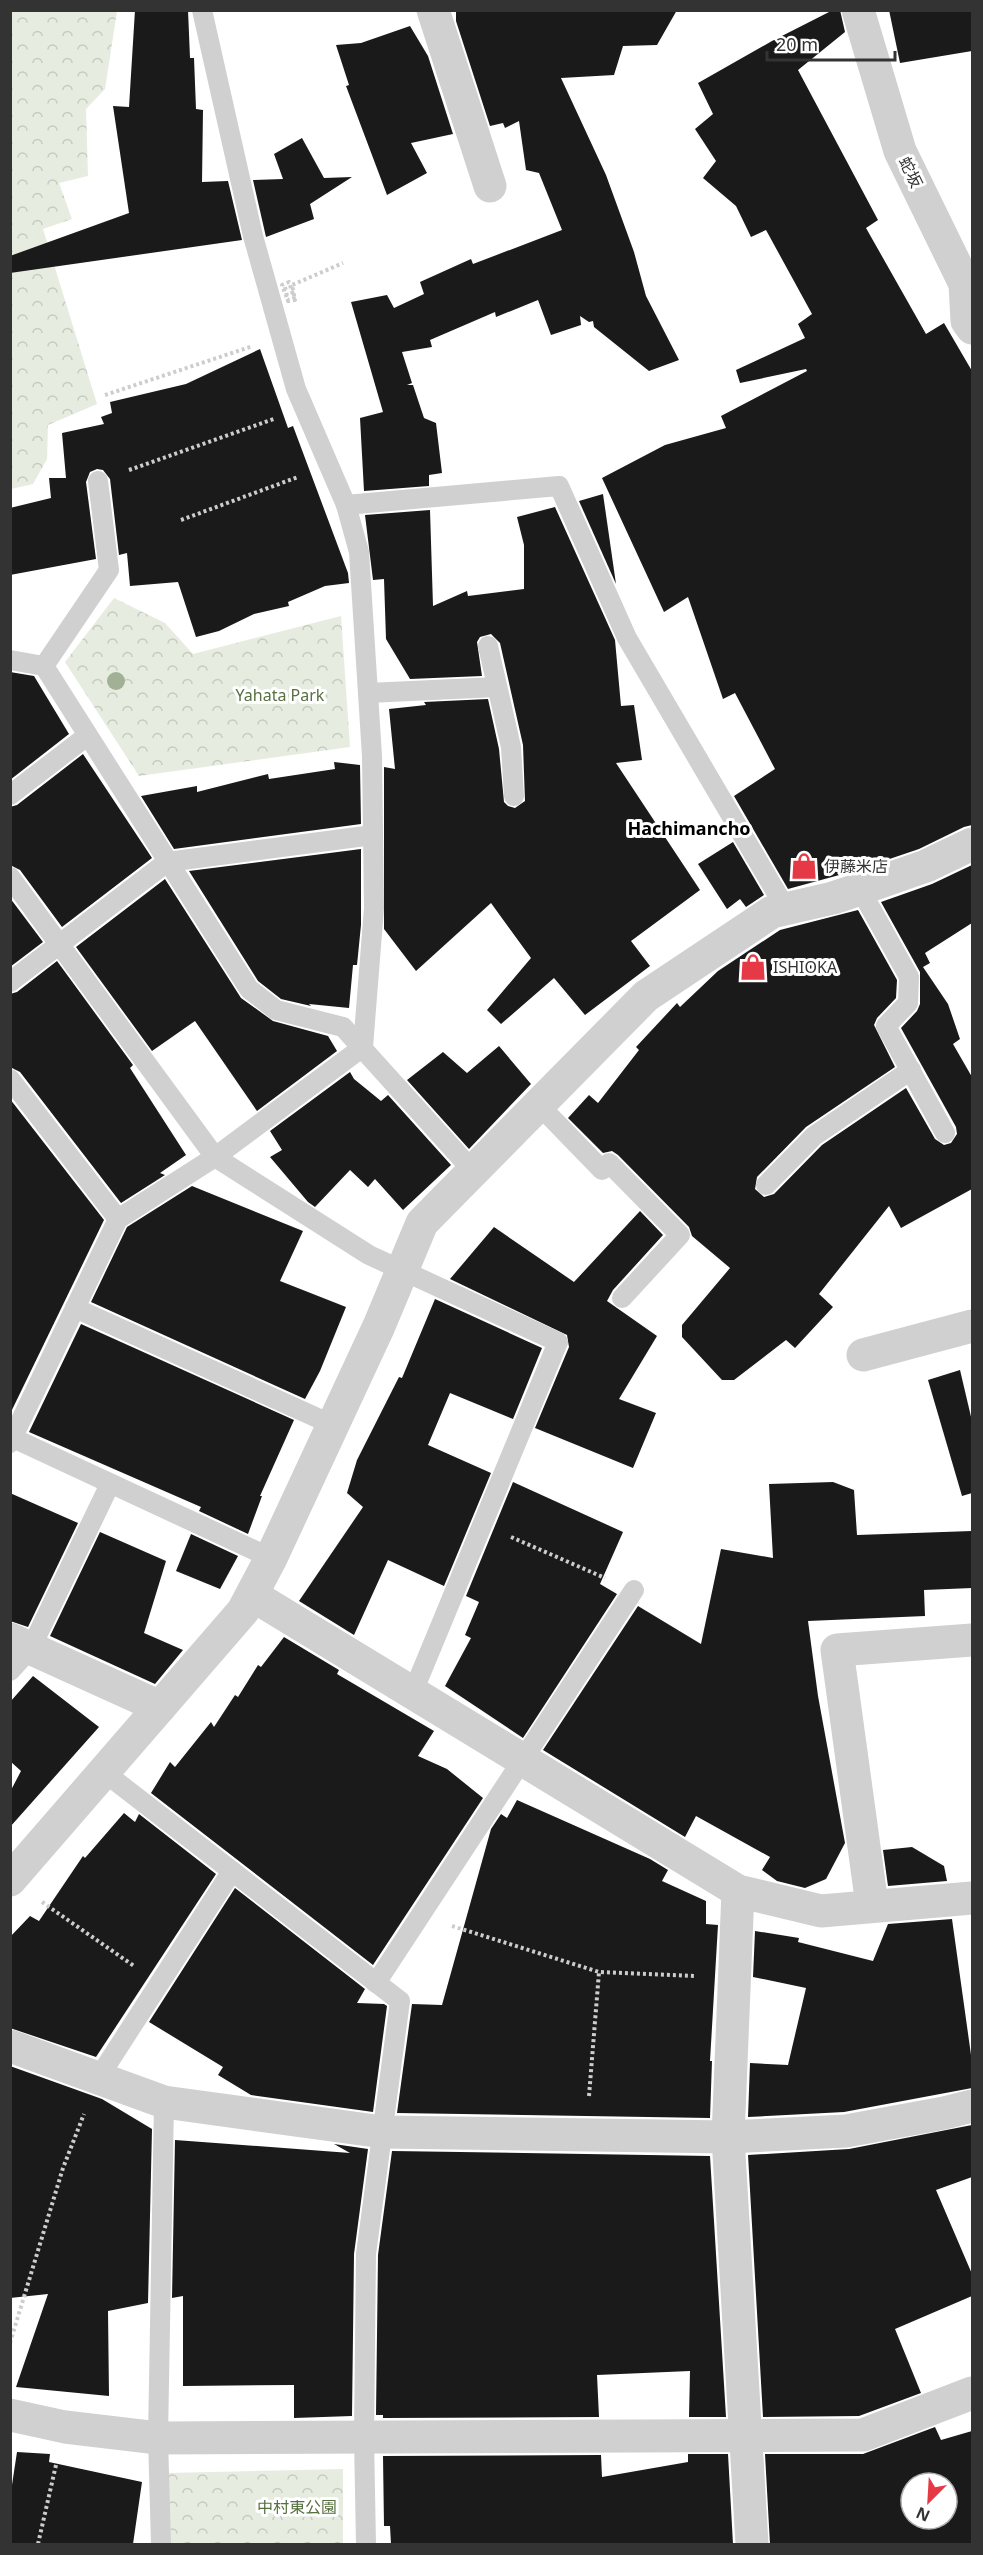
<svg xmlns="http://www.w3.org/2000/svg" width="983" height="2555" viewBox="0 0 983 2555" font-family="'Noto Sans','Noto Sans JP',sans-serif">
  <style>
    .forest { fill: url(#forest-crowns) }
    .building { fill: #1a1a1a; fill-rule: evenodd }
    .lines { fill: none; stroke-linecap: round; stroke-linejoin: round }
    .path { stroke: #cdcdcd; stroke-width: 4; stroke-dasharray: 3 3; stroke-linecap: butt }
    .service { stroke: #d0d0d0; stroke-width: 20 }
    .minor { stroke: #d0d0d0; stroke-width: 33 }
    .path-bridge { stroke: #cdcdcd; stroke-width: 4; stroke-dasharray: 3 3; stroke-linecap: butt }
    .tree { fill: #a2b095 }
    .labels { text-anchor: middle; stroke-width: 6; stroke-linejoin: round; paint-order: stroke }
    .street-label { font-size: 16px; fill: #333; stroke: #fff }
    .park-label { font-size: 16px; fill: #56703f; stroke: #fff }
    .poi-label { font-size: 16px; fill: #333; stroke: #fff; text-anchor: start }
    .neighbourhood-label { font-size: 18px; font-weight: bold; fill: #000; stroke: #fff }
  </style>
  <defs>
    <pattern id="forest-crowns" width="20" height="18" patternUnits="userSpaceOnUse" patternTransform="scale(1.5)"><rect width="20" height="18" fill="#e6ecdf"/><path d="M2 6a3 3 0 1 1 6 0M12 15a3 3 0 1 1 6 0" fill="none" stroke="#c6cbc0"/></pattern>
  </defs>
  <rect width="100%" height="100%" fill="#fff"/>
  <!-- forest -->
  <g class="forest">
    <polygon points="10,11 117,11 105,89 86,109 88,176 59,183 72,219 43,229 97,404 48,425 47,459 33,484 11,489"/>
    <polygon points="114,598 165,623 193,654 341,616 350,747 139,776 65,662"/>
    <polygon points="343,2469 343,2544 170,2544 167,2473"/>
  </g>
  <!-- building -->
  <g class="building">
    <polygon points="135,10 188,10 190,58 194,58 196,109 203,110 202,182 228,181 242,240 10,273 10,256 129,213 113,106 129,107"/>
    <polygon points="456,10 677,10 657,45 623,46 614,75 561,78 606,175 634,252 646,296 679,360 649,371 594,327 593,321 589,322 580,316 581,325 551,335 538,300 496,317 495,312 430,340 432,347 402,352 412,383 407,385 413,385 424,418 436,423 442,473 429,475 429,486 364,491 360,418 383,412 351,302 387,295 394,308 424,294 420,282 471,259 473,264 562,230 539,173 526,170 519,121 505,128 503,123 490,126 456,21"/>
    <polygon points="833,10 840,10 845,32 798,70 878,220 866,228 926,334 944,323 972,371 972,825 964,827 919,849 854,871 788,889 734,796 775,769 735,693 723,699 688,597 664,612 602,478 665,445 726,428 721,416 807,371 806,369 740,383 736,370 805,338 798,324 812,314 766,230 751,237 736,206 703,178 716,161 695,129 713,114 698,83 772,41"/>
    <polygon points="889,10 972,10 972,51 900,63"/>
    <polygon points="410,26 428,56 453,134 411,143 427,173 387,195 346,86 349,85 336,45 361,43"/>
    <polygon points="302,138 324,178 352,177 310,204 314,219 266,237 253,180 283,179 274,154"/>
    <polygon points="260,349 288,428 293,426 348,573 349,583 325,586 288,602 289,606 254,614 219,631 196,637 178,582 130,586 127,553 119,555 110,479 103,470 97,469 90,472 86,482 96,559 10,575 10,508 51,498 49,478 66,478 62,433 104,424 101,417 112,413 110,402 186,384"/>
    <polygon points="603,494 616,584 579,501"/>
    <polygon points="555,507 615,640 621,706 634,705 642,760 616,763 700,890 631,941 650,966 585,1015 554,978 501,1024 487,1010 531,958 491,903 416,971 384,929 384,767 395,769 389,709 426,705 424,702 488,699 499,749 504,802 508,806 515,808 525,801 523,745 500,643 491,634 480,637 477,642 482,676 410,679 386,639 384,579 373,580 365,515 430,510 433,606 467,591 468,596 524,589 524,545 517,517"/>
    <polygon points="10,672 34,676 69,734 10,780"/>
    <polygon points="83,754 152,858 62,927 20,870 10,865 10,807 17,805"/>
    <polygon points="334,762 360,765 361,824 174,849 141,796 197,786 197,792 268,774 269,779 335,769"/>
    <polygon points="733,842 764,895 746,907 740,899 727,909 698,864"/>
    <polygon points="361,849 361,925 357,965 353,965 349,1008 309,1004 311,1006 281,999 258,981 189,871"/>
    <polygon points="972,865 972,923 925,953 930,963 923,967 948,1004 960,1039 953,1044 972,1077 972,1189 901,1228 889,1206 819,1294 833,1307 795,1348 786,1340 734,1380 722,1380 682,1337 682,1325 730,1268 692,1236 689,1227 618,1155 612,1151 603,1153 568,1118 589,1095 598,1103 639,1050 636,1047 677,1003 680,1007 718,971 780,930 858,910 897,980 896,998 877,1018 874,1025 895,1067 806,1127 757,1177 755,1189 764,1197 774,1194 822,1145 906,1088 935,1139 944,1145 951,1143 957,1134 956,1127 901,1028 917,1011 920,1004 920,972 881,902 932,884"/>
    <polygon points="165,879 241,998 273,1021 328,1036 337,1051 257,1111 195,1021 152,1051 76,947"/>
    <polygon points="10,898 43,942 10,967"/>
    <polygon points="57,961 133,1065 130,1068 186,1155 160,1173 165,1175 121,1203 20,1072 10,1067 10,994 17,992"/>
    <polygon points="499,1046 531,1084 469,1149 407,1080 443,1052 467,1073"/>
    <polygon points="350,1072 354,1079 381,1101 388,1095 451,1165 403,1210 375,1179 368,1187 350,1170 315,1207 308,1202 270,1157 282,1150 270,1131"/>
    <polygon points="10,1099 104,1220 10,1414"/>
    <polygon points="192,1186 303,1231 280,1281 346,1307 320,1371 305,1399 91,1302 127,1227"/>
    <polygon points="640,1211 663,1235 613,1290 607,1301 657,1336 619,1399 656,1413 633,1468 535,1428 569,1347 567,1335 450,1279 494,1227 574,1282"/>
    <polygon points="435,1299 542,1348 513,1419 450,1393 428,1445 491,1473 444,1586 388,1560 354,1635 299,1601 363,1507 347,1493 357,1460 399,1377 402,1378"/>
    <polygon points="81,1324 294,1420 260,1496 262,1496 248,1534 199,1511 201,1507 29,1432"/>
    <polygon points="960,1370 972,1421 972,1493 962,1496 928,1380"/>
    <polygon points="513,1482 623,1532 600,1584 617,1594 523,1738 445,1686 471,1638 465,1635 479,1602 466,1596"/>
    <polygon points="833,1482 854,1490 857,1535 972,1531 972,1588 924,1590 925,1616 808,1621 818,1696 845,1843 826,1879 805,1888 777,1881 762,1870 770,1857 696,1816 685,1837 543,1750 638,1606 701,1644 721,1549 773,1558 769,1484"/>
    <polygon points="10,1493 78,1523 28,1627 10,1621"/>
    <polygon points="100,1532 166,1561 144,1633 183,1650 155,1684 50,1636"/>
    <polygon points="191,1534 238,1556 220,1589 176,1571"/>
    <polygon points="284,1637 339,1670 337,1674 434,1731 418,1756 447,1769 483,1798 373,1965 151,1793 170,1762 175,1767 211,1722 214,1727 235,1695 238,1697 258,1665 261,1667"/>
    <polygon points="33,1676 99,1727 10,1827 10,1792 21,1771 10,1761 10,1702"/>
    <polygon points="517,1800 650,1859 668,1870 662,1881 706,1901 706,1924 718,1925 710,2061 712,2061 710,2118 397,2113 412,2004 442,2005 491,1829 501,1814 507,1818"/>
    <polygon points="124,1813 135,1822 139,1814 216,1874 96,2057 10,2028 10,1937 30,1916 39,1921 83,1856 85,1858"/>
    <polygon points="912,1847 944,1866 947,1881 888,1886 883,1850"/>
    <polygon points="235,1888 365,1989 357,2003 384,2004 387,2006 373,2112 251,2095 218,2075 223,2067 149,2022"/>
    <polygon points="952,1919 972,2062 972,2088 844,2112 748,2117 750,2063 788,2065 806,1988 753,1977 755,1931 799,1938 798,1942 873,1961 888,1924"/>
    <polygon points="10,2066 102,2099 152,2129 148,2303 108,2311 109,2396 16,2387 48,2294 10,2298"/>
    <polygon points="972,2125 972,2177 936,2190 972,2274 972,2296 895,2329 921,2393 859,2416 763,2417 748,2155 849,2149"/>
    <polygon points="175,2140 350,2153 334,2144 368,2149 354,2254 352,2416 294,2418 294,2385 183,2386 183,2296 172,2298"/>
    <polygon points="392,2151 710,2156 726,2417 689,2417 690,2371 597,2375 599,2417 383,2418 383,2415 376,2415 378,2255"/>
    <path d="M935,2427L941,2440L972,2431V2544H770L765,2454H863ZM911,2483H947V2519H911Z"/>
    <polygon points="17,2452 50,2454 49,2462 142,2482 133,2544 10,2544 10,2498"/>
    <polygon points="688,2454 728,2454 733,2544 391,2544 390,2526 384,2526 383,2456 601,2455 602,2477 688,2462"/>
  </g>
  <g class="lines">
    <!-- path -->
    <g class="path">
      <polyline points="105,395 253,346"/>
      <polyline points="129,470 274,419"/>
      <polyline points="181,520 298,477"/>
      <polyline points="511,1537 605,1578"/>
      <polyline points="42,1902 134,1966"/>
      <polyline points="452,1926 599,1972 696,1976"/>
      <polyline points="589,2096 599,1972"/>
      <polyline points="10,2343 63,2168 84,2114"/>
      <polyline points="38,2544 56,2465"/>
    </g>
    <!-- service -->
    <g class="service">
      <polyline points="346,505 559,486 627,638 786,909"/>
      <polyline points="488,646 511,747 514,796"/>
      <polyline points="10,660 44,666 249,989 276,1010 343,1027 473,1171"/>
      <polyline points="44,666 109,570 98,481"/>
      <polyline points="368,693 497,687"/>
      <polyline points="10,795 87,736"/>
      <polyline points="10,877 215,1157 369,1255 558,1342 413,1692"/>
      <polyline points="860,889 909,977 908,1003 886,1026 945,1133"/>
      <polyline points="10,982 167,862 373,835"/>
      <polyline points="10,1079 118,1219"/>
      <polyline points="539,1105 602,1170 609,1163 680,1235 622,1298"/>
      <polyline points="766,1185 814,1136 911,1070"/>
      <polyline points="75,1308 333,1425"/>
      <polyline points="13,1438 271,1558"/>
      <polyline points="10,1443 118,1219 215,1157 363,1047 374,908 372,756 359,552 346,505 296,389 253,236 202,10"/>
      <polyline points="10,1671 31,1648 110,1484"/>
      <polyline points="104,1772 400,2001 366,2254 364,2438 366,2544"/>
      <polyline points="376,1983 634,1590"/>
      <polyline points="99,2077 232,1871"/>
      <polyline points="161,2544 158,2438 164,2102"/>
    </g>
    <!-- minor -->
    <g class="minor">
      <polyline points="433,10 490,186"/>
      <polyline points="858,10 900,151 965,284 967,321 972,328"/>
      <polyline points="863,1355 972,1326"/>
      <polyline points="252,1595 738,1891 821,1911 972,1898"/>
      <polyline points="10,1639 160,1707"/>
      <polyline points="10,1880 243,1611 271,1558 379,1326 422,1223 646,996 772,912 833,898 860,889 926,866 972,844"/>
      <polyline points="738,1891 728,2137 752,2544"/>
      <polyline points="872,1905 837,1650 972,1640"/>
      <polyline points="10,2046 164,2102 383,2132 728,2137 846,2131 944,2113 972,2106"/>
      <polyline points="10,2415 65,2427 158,2438 863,2435 972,2393"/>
    </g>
    <!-- path-bridge -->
    <polyline class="path-bridge" points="285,287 288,300 294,298 289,282 282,285 288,301 295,300 292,285 343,263"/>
  </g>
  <!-- trees -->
  <circle class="tree" cx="116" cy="681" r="9"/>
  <!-- icons -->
  <defs>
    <symbol id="shop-bare" viewBox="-9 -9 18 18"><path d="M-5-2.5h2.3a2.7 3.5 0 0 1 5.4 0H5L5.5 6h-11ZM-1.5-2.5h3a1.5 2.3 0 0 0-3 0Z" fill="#e63946" stroke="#fff" stroke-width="2.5" paint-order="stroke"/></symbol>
  </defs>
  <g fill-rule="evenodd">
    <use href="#shop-bare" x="785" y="847" width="38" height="38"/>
    <use href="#shop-bare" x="734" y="948" width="38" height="38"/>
  </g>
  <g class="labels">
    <!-- street labels -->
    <g class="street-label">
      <text transform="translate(911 172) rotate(64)" y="6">蛇坂</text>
    </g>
    <!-- park labels -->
    <g class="park-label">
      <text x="280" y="701">Yahata Park</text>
      <text x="297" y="2513">中村東公園</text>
    </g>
    <!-- poi labels -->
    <g class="poi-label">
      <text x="824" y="872">伊藤米店</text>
      <text x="773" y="973">ISHIOKA</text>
    </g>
    <!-- neighbourhood labels -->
    <g class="neighbourhood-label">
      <text x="689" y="835">Hachimancho</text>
    </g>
  </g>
  <!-- border -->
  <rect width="983" height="2555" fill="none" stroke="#333333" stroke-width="24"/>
  <!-- north arrow -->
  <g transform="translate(929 2501) rotate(204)"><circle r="28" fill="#ffffff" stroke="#adadad" stroke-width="1.5"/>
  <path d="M0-4.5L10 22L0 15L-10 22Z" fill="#e63946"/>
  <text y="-9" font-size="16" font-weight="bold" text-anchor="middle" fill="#333333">N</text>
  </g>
  <!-- scale -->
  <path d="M767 51v9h128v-9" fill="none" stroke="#333333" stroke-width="3"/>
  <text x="776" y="51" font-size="18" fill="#333333" stroke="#ffffff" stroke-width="4.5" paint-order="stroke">20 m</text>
</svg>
